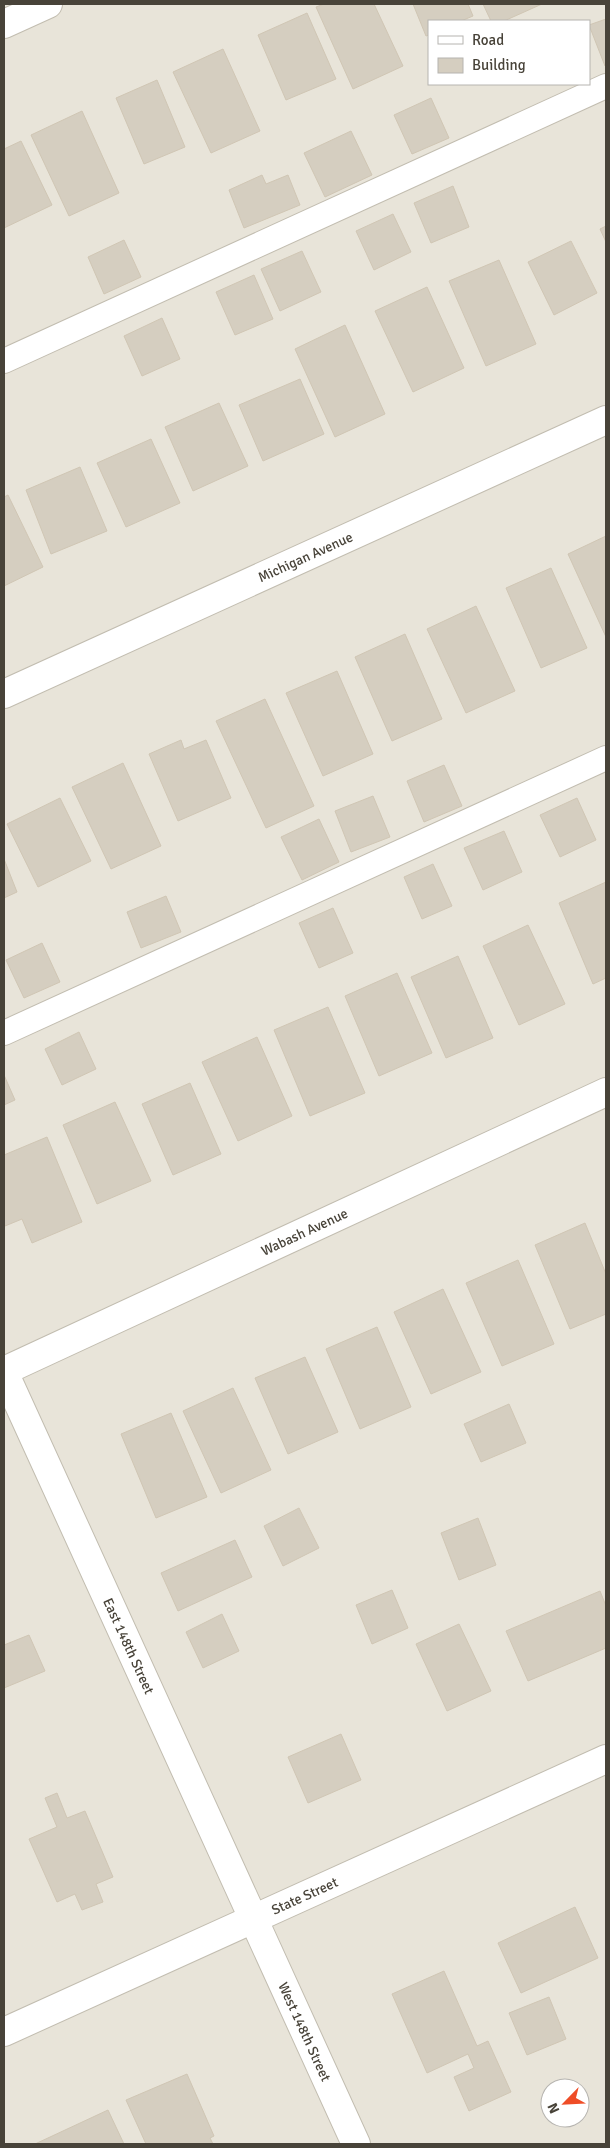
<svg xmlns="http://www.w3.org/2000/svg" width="610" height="2148" viewBox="0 0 610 2148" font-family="Signika,sans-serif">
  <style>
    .residential { fill: #e8e4d9; fill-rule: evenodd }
    .building { fill: #d5cec0; stroke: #d0c6b4 }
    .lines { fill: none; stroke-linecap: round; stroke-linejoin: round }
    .lane-casing { stroke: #c2bdb0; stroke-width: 26 }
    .street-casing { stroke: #c2bdb0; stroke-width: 30 }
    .lane { stroke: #fff; stroke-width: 24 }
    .street { stroke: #fff; stroke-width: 28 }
    .labels { text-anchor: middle; stroke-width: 4.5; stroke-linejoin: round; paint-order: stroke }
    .street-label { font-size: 14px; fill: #484339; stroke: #fff }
  </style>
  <rect width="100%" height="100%" fill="#f4f2ea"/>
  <!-- residential -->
  <path class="residential" d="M4,4H606V2144H4ZM429,21H589V84H429ZM550,2088H580V2118H550Z"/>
  <!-- building -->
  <g class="building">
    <polygon points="324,4 374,4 403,66 353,89 316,7"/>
    <polygon points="413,4 468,4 473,16 461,21 429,21 429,35 426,36"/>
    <polygon points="483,4 542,4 504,21 491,21"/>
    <polygon points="307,13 336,79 286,100 258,35"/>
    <polygon points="606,19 606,65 605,66 589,25"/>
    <polygon points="223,49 260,131 211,153 173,72"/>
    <polygon points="157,80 185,147 144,164 116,98"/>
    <polygon points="431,98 449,138 412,154 394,115"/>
    <polygon points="82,111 119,193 69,216 31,135"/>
    <polygon points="351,131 372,175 325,197 304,153"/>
    <polygon points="21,141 52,205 4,228 4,149"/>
    <polygon points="262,175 266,184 288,175 300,205 244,228 229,190"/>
    <polygon points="453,186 469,227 431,243 414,203"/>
    <polygon points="393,214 411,252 374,270 356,231"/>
    <polygon points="606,226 606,242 600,229"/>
    <polygon points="124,240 141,277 104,294 88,257"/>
    <polygon points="571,241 597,293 554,315 528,262"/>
    <polygon points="302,251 321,292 280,311 261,269"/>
    <polygon points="499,260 536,344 486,366 449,281"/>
    <polygon points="254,275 273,319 235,335 216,292"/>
    <polygon points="427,287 464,368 413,392 375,311"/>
    <polygon points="162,318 180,359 142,376 124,336"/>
    <polygon points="345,325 385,414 335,437 295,349"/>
    <polygon points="300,379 324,434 263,461 239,405"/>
    <polygon points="219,403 248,466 193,491 165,427"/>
    <polygon points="151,439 180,503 126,527 97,463"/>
    <polygon points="80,467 107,531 51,554 26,490"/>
    <polygon points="8,495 43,567 4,586 4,497"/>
    <polygon points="606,536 606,637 568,554"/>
    <polygon points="551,568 587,648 541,668 506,588"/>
    <polygon points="476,606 515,691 466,713 427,629"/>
    <polygon points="405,634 442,719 392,741 355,657"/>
    <polygon points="337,671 373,754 323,776 286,693"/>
    <polygon points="265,699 314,806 266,828 216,721"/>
    <polygon points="181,740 184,749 206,740 231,798 178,821 149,754"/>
    <polygon points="123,763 161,846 111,869 72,787"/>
    <polygon points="444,765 462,806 424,822 407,781"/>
    <polygon points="373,796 390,837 351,852 335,811"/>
    <polygon points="60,798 91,861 38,887 7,824"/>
    <polygon points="577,798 596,840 560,857 540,815"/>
    <polygon points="319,819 339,862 302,880 281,837"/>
    <polygon points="504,831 522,872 483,890 464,848"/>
    <polygon points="4,859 17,892 4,898"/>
    <polygon points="433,864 452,906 422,919 404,877"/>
    <polygon points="606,882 606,978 593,984 559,903"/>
    <polygon points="166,896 181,932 141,948 127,912"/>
    <polygon points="333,908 353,953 319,968 299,923"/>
    <polygon points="528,925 565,1004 519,1025 483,946"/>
    <polygon points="42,943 60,982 24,998 6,960"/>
    <polygon points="458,956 493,1038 446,1058 411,977"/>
    <polygon points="397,973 432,1053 379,1076 345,996"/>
    <polygon points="328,1007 365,1093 310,1116 274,1030"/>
    <polygon points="79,1032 96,1069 62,1085 45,1049"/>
    <polygon points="257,1037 292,1116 238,1141 202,1062"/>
    <polygon points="4,1075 15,1100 4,1105"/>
    <polygon points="190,1083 221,1154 173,1175 142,1104"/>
    <polygon points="115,1102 151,1181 97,1204 63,1125"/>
    <polygon points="47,1137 82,1222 32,1243 22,1219 5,1226 4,1223 4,1155"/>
    <polygon points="585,1223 606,1274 606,1314 570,1329 535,1245"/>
    <polygon points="518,1260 554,1344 502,1366 466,1283"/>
    <polygon points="443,1289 481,1372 431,1394 394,1312"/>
    <polygon points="377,1327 411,1407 360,1429 326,1349"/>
    <polygon points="305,1357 338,1432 288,1454 255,1378"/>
    <polygon points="233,1388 271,1470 221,1493 183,1411"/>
    <polygon points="509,1404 526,1443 481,1462 464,1424"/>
    <polygon points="171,1413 207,1497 156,1518 121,1434"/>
    <polygon points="299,1508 319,1548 283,1566 264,1526"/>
    <polygon points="478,1518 496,1565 459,1580 441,1533"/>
    <polygon points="235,1540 252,1577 178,1611 161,1573"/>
    <polygon points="392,1590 408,1628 372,1644 356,1605"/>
    <polygon points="600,1591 606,1606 606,1648 528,1681 506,1631"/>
    <polygon points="222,1614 239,1651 203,1668 186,1632"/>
    <polygon points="459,1624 491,1691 447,1711 416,1644"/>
    <polygon points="29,1635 45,1671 4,1688 4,1645"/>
    <polygon points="341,1734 361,1780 308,1803 288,1757"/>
    <polygon points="57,1793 67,1818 85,1811 113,1877 96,1884 103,1902 82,1910 75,1894 57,1902 29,1839 57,1827 45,1798"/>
    <polygon points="575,1907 598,1958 521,1993 498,1943"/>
    <polygon points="444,1971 477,2046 488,2041 511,2092 469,2111 454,2077 474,2068 468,2054 427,2073 392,1994"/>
    <polygon points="549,1997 566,2039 527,2055 509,2013"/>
    <polygon points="187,2074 214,2136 210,2138 213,2144 146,2144 126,2100"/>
    <polygon points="108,2110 124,2144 35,2144"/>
  </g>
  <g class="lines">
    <defs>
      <g id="lane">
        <polyline points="4,361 606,86"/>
        <polyline points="4,1033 606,758"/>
      </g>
      <g id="street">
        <polyline points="4,24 48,4"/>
        <path id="s1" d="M4,694L606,420"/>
        <path id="s2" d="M4,1371L606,1092"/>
        <path id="s3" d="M4,1372L356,2144"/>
        <path id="s4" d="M4,2032L606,1759"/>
      </g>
    </defs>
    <!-- lane casing -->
    <use href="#lane" class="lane-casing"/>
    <!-- street casing -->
    <use href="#street" class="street-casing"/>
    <!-- lane -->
    <use href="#lane" class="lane"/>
    <!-- street -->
    <use href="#street" class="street"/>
  </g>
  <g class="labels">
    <!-- street labels -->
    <g class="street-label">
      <text dy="5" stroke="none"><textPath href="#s1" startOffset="331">Michigan Avenue</textPath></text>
      <text dy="5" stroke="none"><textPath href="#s2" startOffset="331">Wabash Avenue</textPath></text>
      <text dy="5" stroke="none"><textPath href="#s3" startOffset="301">East 148th Street</textPath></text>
      <text dy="5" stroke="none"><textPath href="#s4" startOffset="330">State Street</textPath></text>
      <text dy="5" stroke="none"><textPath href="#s3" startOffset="725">West 148th Street</textPath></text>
    </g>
  </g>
  <!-- border -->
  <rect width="610" height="2148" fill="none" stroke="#484339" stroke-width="10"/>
  <!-- legend -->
  <rect x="428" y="20" width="162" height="65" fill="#ffffff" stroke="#b6b4b0"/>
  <rect x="438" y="36" width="25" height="8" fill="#ffffff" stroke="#b6b4b0"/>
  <text x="472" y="45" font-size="15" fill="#484339">Road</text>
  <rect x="438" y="58" width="25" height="15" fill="#d5cec0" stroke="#b6b4b0"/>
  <text x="472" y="70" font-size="15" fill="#484339">Building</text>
  <!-- north arrow -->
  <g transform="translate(565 2103) rotate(246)"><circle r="24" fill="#ffffff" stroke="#b6b4b0"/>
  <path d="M0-4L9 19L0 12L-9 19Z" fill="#ef4d27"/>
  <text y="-8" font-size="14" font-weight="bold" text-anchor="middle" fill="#484339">N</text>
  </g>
</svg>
